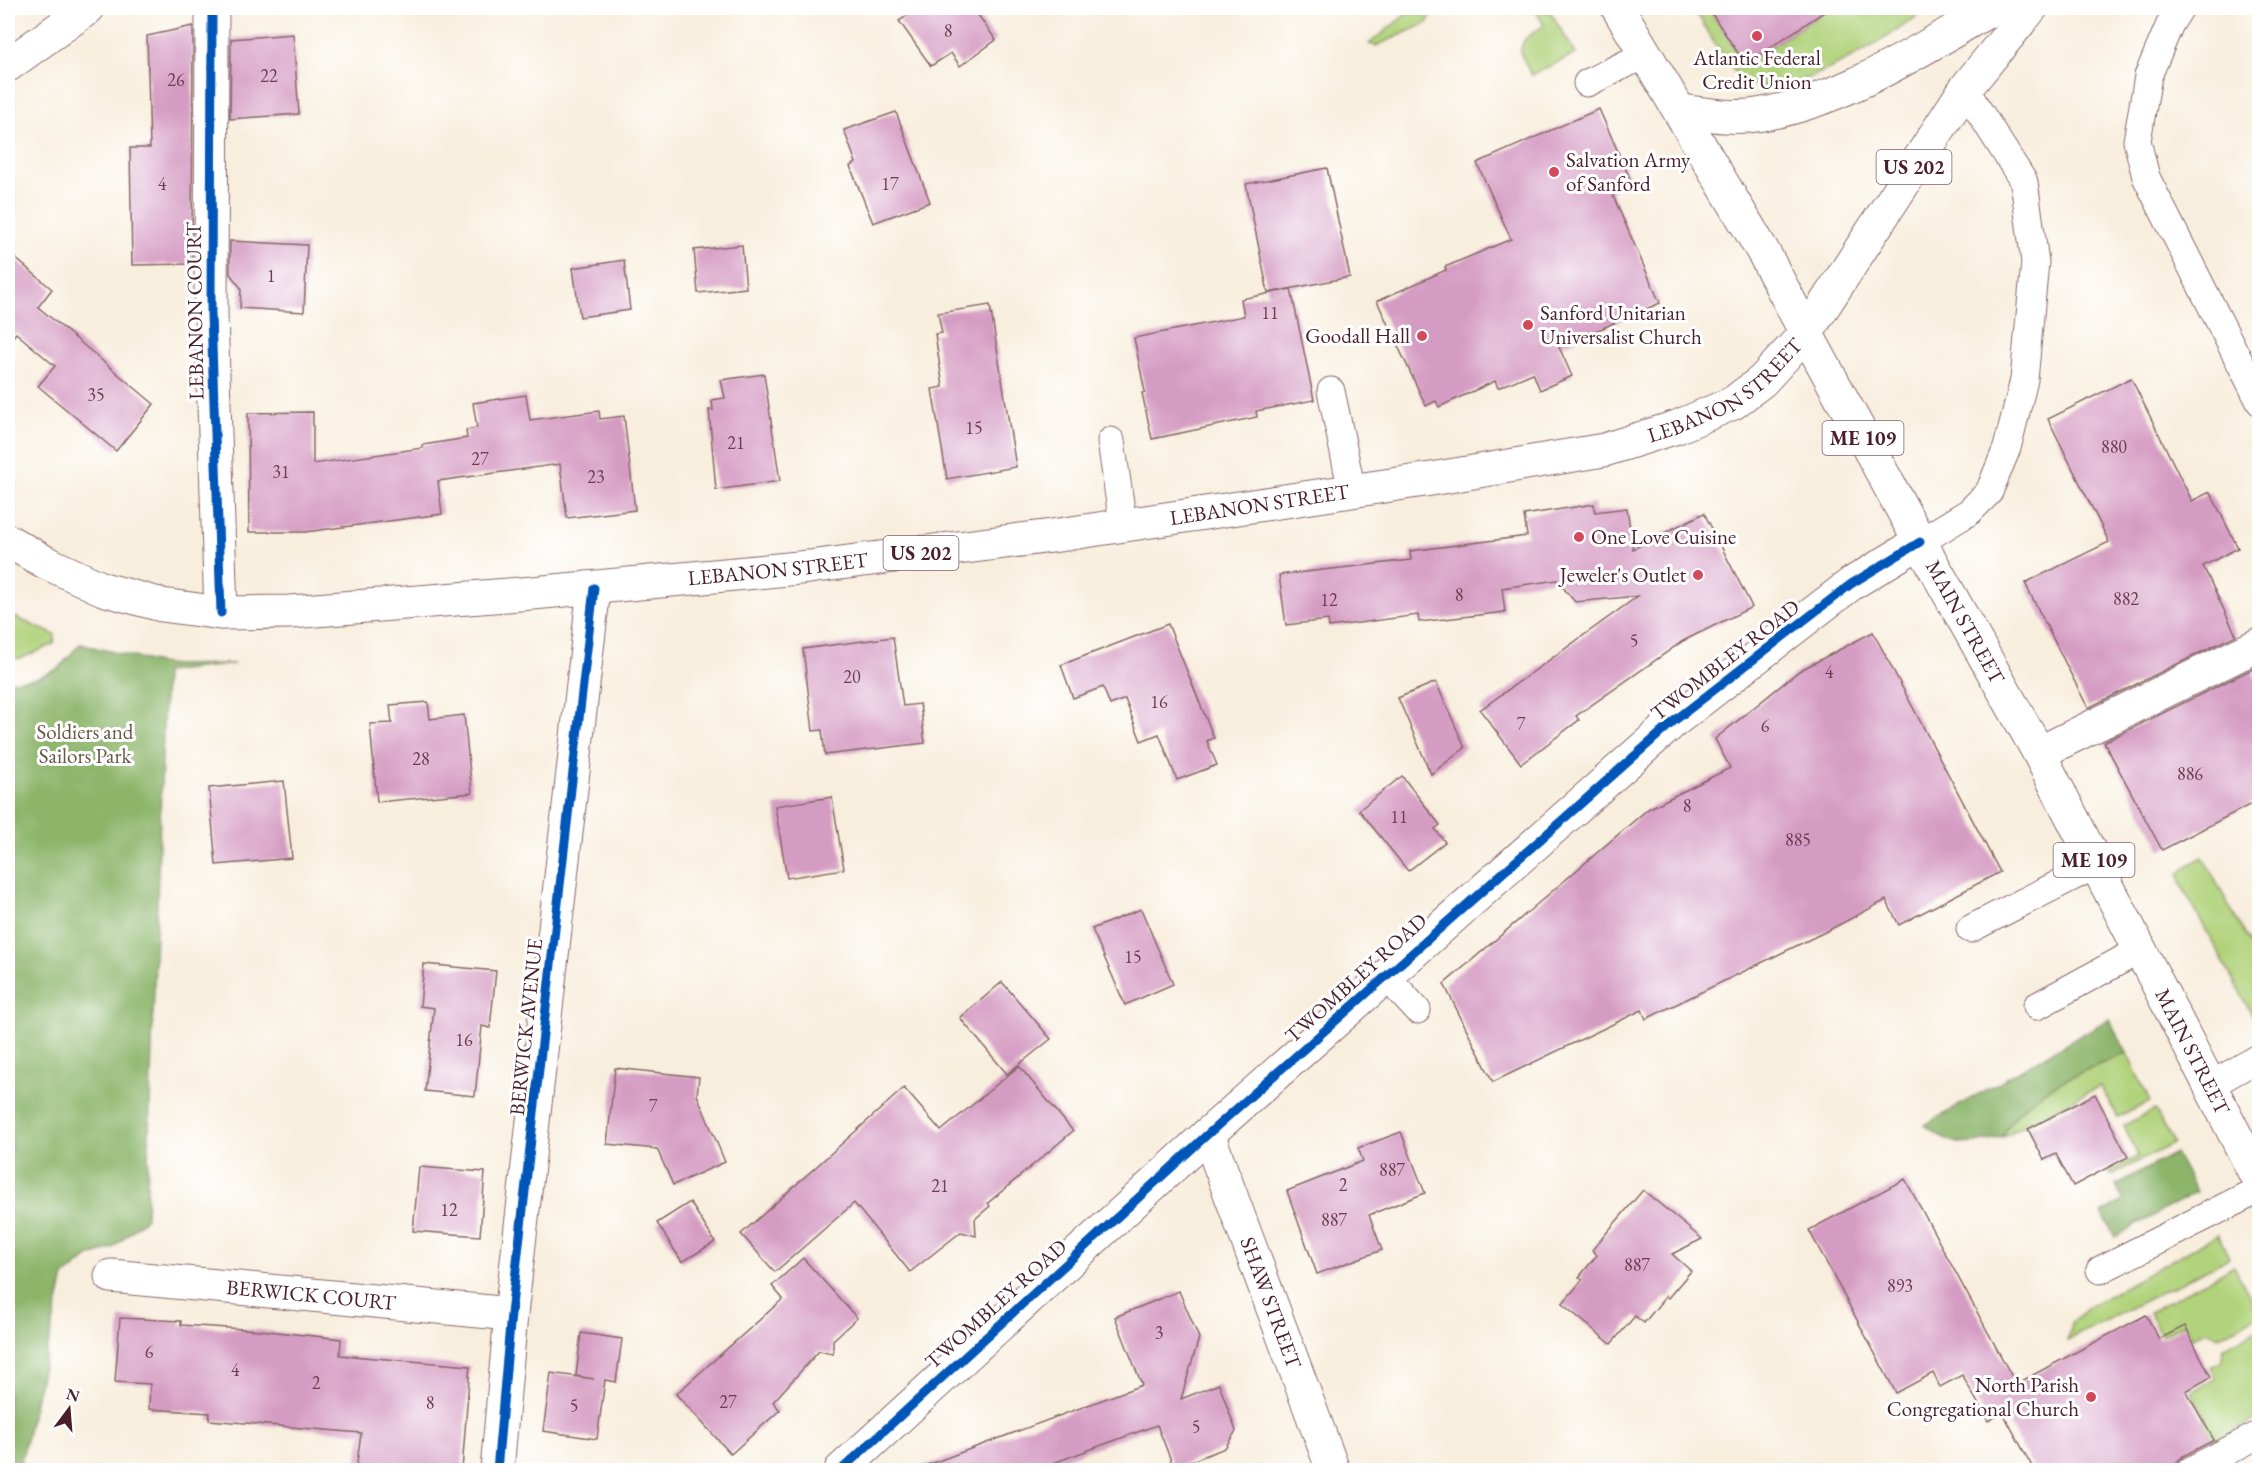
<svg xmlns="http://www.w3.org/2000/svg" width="2267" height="1478" viewBox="0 0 2267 1478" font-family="'EB Garamond',serif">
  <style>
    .green { fill: #b1d37b; stroke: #7e7953; stroke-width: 1.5 }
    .forest { fill: #8cb56b; stroke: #6b6a4b; stroke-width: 1.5 }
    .building { fill: #d59cc3 }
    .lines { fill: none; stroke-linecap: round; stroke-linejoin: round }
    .lane-casing { stroke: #876769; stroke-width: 29 }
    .street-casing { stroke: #876769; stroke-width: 35 }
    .secondary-casing { stroke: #876769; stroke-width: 35 }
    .highway-casing { stroke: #876769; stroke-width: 35 }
    .lane { stroke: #fff; stroke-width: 27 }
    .street { stroke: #fff; stroke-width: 33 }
    .secondary { stroke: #fff; stroke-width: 33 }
    .highway { stroke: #fff; stroke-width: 33 }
    .cycleway-casing { stroke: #fff; stroke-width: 13 }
    .cycleway { stroke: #0057b8; stroke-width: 9 }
    .poi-dot { fill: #d1495b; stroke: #fff; stroke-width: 2 }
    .labels { text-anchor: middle; stroke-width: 6; stroke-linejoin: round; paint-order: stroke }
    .number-label { font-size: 18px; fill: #6d3e51 }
    .shield { fill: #fff; stroke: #80626b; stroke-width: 1.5 }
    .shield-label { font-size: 20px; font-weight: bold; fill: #4a1f2b }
    .poi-label { font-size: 21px; fill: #4a1f2b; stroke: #fff; text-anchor: start }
    .street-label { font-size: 21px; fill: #4a1f2b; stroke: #fff }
    .park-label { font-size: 21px; fill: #695543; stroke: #fff }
  </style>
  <rect width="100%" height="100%" fill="#fff"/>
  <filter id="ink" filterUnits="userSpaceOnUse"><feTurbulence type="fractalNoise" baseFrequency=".0167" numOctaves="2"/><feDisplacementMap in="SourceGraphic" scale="12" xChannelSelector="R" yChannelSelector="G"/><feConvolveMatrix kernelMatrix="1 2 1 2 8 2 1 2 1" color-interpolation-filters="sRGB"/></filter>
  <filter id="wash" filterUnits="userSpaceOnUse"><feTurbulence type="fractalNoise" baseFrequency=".008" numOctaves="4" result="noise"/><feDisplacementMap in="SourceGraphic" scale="24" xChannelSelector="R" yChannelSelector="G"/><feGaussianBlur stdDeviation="1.35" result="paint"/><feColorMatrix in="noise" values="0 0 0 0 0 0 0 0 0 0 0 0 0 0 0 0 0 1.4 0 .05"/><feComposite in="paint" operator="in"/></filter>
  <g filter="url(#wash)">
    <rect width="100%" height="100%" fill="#f8eedd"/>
    <!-- green -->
    <g class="green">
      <polygon points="1414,8 1428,8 1431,15 1427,23 1376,46 1369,44"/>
      <polygon points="1534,8 1548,8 1576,54 1531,75 1520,52 1524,40 1544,25"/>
      <path d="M1694,8H1708L1745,64L1830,8L1879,10L1886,8H1928C1895,34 1783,109 1743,80C1726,68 1705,26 1694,8Z"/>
      <polygon points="8,614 55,635 54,644 22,658 8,660"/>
      <polygon points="2203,857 2259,962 2259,1020 2256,1022 2182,886 2179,874 2190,864"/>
      <polygon points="8,924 10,969 8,1032 10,1144 8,1229"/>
      <path d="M2127,1053L2150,1102L2118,1117L2100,1086L2002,1137C2021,1092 2084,1071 2127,1053Z"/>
      <polygon points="2155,1110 2173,1144 2111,1175 2109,1171 2138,1156 2124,1125"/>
      <polygon points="2218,1234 2229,1258 2067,1340 2071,1323 2088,1307"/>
      <polygon points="2234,1266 2259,1315 2218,1337 2206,1330 2193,1337 2185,1323 2161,1335 2149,1312"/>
      <polygon points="2259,1329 2259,1418 2180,1458 2169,1440 2206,1419 2191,1392 2215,1379 2210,1367 2222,1361 2223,1348"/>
    </g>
    <!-- forest -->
    <g class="forest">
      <polygon points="80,644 158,663 175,665 234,664 165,672 146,1218 113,1248 88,1257 64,1277 19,1470 8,1470 8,1229 10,1144 8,1032 10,969 8,924 8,682 36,678 58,669"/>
      <path d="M2109,1019L2127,1053C2084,1071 2021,1092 2002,1137C1966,1145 1956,1150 1925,1125Z"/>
      <polygon points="2175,1153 2196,1192 2115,1237 2102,1213 2124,1201 2116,1185"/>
    </g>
    <g id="blocks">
      <!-- building -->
      <g class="building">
        <polygon points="919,8 973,8 996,40 960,66 951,53 931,66 899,21"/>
        <polygon points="1708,8 1830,8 1745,64"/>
        <polygon points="193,26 192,264 132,265 130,148 150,148 147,36"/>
        <polygon points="293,34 299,114 230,119 231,39"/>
        <polygon points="1599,109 1631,181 1611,191 1660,303 1559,347 1572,376 1540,390 1533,373 1498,388 1495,381 1439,407 1436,401 1426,406 1377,301 1446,270 1445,267 1511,239 1477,163"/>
        <polygon points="896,112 930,202 873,223 850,166 856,163 844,130"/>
        <polygon points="1327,168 1350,277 1268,293 1246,184"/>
        <polygon points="230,241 307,245 304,312 240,308 241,288 230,274"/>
        <polygon points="742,245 746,288 698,293 694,250"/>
        <polygon points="8,252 52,289 38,307 154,404 116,451 38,386 55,366 16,333 8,343"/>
        <polygon points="624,260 630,310 580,317 573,268"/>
        <polygon points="1291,289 1314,400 1256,411 1257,417 1152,439 1142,393 1145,392 1134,338 1244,316 1241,299"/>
        <polygon points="990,305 1016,467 947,479 932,389 943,387 935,334 942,333 938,313"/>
        <polygon points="764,374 780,481 716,490 709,410 713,410 712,400 725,398 721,380"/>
        <polygon points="2131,378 2192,501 2210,492 2238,548 2203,566 2236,635 2088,708 2025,583 2109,542 2048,419"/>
        <polygon points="526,395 530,420 599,411 600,419 624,416 635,510 567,518 560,464 438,481 442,514 305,532 249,532 248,413 313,412 313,464 423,448 422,445 467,438 466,430 477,428 473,403"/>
        <polygon points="1594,504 1595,512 1627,508 1633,549 1704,513 1752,607 1683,641 1576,716 1579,720 1521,764 1480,710 1638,596 1575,602 1557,580 1502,588 1505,612 1419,622 1418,615 1329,627 1328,620 1286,625 1279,575 1411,560 1410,551 1527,536 1524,515"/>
        <polygon points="1168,624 1214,738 1207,741 1217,765 1177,780 1159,734 1141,741 1125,699 1110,705 1103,687 1073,698 1061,665"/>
        <polygon points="1873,632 2000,872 1899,925 1886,900 1829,930 1646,1019 1642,1010 1493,1082 1444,984 1648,809 1730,768 1715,739 1799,671"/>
        <polygon points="893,637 903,706 920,704 925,743 825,755 822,730 813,731 803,649"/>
        <polygon points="2252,669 2259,684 2259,800 2162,850 2104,742"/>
        <polygon points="1436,682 1465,748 1431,774 1398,698"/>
        <polygon points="428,702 430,719 464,715 472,793 377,802 370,724 392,723 390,705"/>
        <polygon points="1402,776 1440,825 1435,829 1445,842 1408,871 1359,810"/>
        <polygon points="284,781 292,858 216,865 209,788"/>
        <polygon points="832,797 844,869 787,878 775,806"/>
        <polygon points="1141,909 1173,984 1125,1005 1092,929"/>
        <polygon points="424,964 496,971 490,1028 482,1026 475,1096 425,1091 434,1008 420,1006"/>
        <polygon points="1002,982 1051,1039 1007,1074 960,1018"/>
        <polygon points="1019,1066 1073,1131 988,1203 990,1206 975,1219 976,1236 961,1232 910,1272 854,1203 775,1272 741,1234 904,1088 941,1131"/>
        <polygon points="615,1068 699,1077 697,1095 725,1162 673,1185 657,1149 607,1144"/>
        <polygon points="2095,1094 2128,1157 2073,1186 2056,1154 2044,1160 2028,1129"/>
        <polygon points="1401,1132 1425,1193 1369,1215 1382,1250 1317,1274 1287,1191 1363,1161 1358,1148"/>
        <polygon points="419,1167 485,1172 480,1236 413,1231"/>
        <polygon points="1905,1179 2016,1384 2146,1315 2159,1339 2185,1326 2211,1377 2186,1391 2214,1440 2183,1456 2177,1462 2175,1470 2034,1470 2003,1413 1988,1421 1962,1375 1940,1387 1933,1373 1896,1393 1809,1230"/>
        <polygon points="1643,1190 1702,1239 1672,1254 1691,1271 1668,1298 1666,1296 1644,1323 1635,1316 1611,1344 1562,1304 1583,1279 1579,1277 1597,1255 1592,1250"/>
        <polygon points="690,1202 715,1242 682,1262 657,1223"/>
        <polygon points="803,1258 857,1318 833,1340 833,1354 819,1351 773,1402 780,1410 731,1454 676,1394 783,1299 772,1286"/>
        <polygon points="1179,1291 1199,1338 1181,1399 1219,1384 1236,1431 1225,1448 1174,1468 1157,1425 1034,1470 923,1470 922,1467 1142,1385 1115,1317"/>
        <polygon points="120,1318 181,1321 181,1325 259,1330 341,1339 340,1355 470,1366 462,1470 356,1470 361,1433 209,1420 210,1413 149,1409 150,1384 115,1382"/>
        <polygon points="581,1333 622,1339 616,1382 605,1380 597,1439 543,1431 551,1373 594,1379 576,1376"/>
      </g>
    </g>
  </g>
  <g filter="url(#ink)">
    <use href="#blocks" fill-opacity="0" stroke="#876769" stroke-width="1.5"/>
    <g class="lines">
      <defs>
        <g id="lane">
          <polyline points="2180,8 2170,24 2148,76 2137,141 2146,177 2260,402"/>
          <polyline points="1587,83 1646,54"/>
          <polyline points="1331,391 1352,491"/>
          <polyline points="1111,441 1123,524"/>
          <polyline points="1920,542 1969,512 1989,492 2007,448 2024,380 2035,262 2024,182 1965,89"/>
          <polyline points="1970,929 2096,865"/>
          <polyline points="1386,976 1417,1010"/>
          <polyline points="2037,1006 2140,950"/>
          <polyline points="2209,1086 2260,1057"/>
          <polyline points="2100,1270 2260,1189"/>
          <polyline points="2191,1470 2260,1434"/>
        </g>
        <g id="street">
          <polyline points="212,8 211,314 221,613"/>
          <polyline points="8,65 88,8"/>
          <polyline points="2039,753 2260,644"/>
          <path id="s1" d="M1208,1134L1333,1470"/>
          <path id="s2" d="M111,1276L511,1314"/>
          <polyline points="497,1470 511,1314 594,588"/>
          <polyline points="841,1470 1208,1134 1674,721 1851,584 1920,542"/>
        </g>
        <polyline id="secondary" points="1618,8 1765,255 1806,333"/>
        <g id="highway">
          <path d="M1680,111C1705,114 1732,119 1757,115C1843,102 1919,50 1993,8"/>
          <path id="s3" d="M1806,333L1920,542L2039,753L2260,1183"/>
          <path id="s4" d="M8,541L45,562L103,589L162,605L221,613L290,612L533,593L809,567L1052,536L1431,479L1604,450L1677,427L1733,403L1762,381L1806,333L1965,89L2031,8"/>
        </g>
      </defs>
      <!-- lane casing -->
      <use href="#lane" class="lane-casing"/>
      <!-- street casing -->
      <use href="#street" class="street-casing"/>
      <!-- secondary casing -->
      <use href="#secondary" class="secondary-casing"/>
      <!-- highway casing -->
      <use href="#highway" class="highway-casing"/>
      <!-- lane -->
      <use href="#lane" class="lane"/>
      <!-- street -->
      <use href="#street" class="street"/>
      <!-- secondary -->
      <use href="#secondary" class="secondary"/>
      <!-- highway -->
      <use href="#highway" class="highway"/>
      <defs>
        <g id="cycleway">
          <polyline points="212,8 211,314 221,613"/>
          <polyline points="497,1470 511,1314 594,588"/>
          <polyline points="841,1470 1208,1134 1674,721 1851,584 1920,542"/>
        </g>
      </defs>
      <!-- cycleway casing -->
      <use href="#cycleway" class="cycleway-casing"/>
      <!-- cycleway -->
      <use href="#cycleway" class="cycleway"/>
    </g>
  </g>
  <!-- markers -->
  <g class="poi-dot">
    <circle cx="1757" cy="36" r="6"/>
    <circle cx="1554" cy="172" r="6"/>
    <circle cx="1528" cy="325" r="6"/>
    <circle cx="1422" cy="336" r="6"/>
    <circle cx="1579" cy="537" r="6"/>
    <circle cx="1698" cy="575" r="6"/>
    <circle cx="2091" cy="1397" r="6"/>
  </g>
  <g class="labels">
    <!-- number labels -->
    <g class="number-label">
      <text x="948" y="37">8</text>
      <text x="269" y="82">22</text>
      <text x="176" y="86">26</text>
      <text x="162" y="190">4</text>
      <text x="890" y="190">17</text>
      <text x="271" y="282">1</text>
      <text x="1270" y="319">11</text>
      <text x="96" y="401">35</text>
      <text x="974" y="434">15</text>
      <text x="736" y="449">21</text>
      <text x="2114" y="453">880</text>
      <text x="480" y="465">27</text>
      <text x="281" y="478">31</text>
      <text x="596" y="483">23</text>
      <text x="1459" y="601">8</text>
      <text x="2126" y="605">882</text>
      <text x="1329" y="606">12</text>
      <text x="1634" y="647">5</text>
      <text x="1829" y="678">4</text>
      <text x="852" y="683">20</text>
      <text x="1159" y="708">16</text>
      <text x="1521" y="730">7</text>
      <text x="1765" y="732">6</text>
      <text x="421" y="765">28</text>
      <text x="2190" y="780">886</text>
      <text x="1687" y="812">8</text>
      <text x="1399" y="823">11</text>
      <text x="1798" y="846">885</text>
      <text x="1133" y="963">15</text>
      <text x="464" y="1046">16</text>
      <text x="653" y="1112">7</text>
      <text x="1392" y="1176">887</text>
      <text x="1343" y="1191">2</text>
      <text x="940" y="1192">21</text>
      <text x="449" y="1216">12</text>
      <text x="1334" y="1226">887</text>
      <text x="1637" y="1271">887</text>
      <text x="1900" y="1292">893</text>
      <text x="1159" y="1339">3</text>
      <text x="149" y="1358">6</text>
      <text x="235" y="1376">4</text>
      <text x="316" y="1389">2</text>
      <text x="728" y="1408">27</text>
      <text x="430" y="1409">8</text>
      <text x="574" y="1412">5</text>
      <text x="1196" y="1433">5</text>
    </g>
    <!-- shield labels -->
    <g class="shield">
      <rect x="1876.5" y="150" width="75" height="34" rx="4.5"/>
      <rect x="1822.5" y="421" width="81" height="34" rx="4.5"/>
      <rect x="883.5" y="536" width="75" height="34" rx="4.5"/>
      <rect x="2053.5" y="843" width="81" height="34" rx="4.5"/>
    </g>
    <g class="shield-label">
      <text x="1914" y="174">US 202</text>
      <text x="1863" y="445">ME 109</text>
      <text x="921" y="560">US 202</text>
      <text x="2094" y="867">ME 109</text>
    </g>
    <!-- poi labels -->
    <g class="poi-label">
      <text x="1757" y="65" text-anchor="middle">Atlantic Federal<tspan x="1757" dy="24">Credit Union</tspan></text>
      <text x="1566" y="167">Salvation Army<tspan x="1566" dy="24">of Sanford</tspan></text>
      <text x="1540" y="320">Sanford Unitarian<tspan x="1540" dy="24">Universalist Church</tspan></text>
      <text x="1410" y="343" text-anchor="end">Goodall Hall</text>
      <text x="1591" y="544">One Love Cuisine</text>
      <text x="1686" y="582" text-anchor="end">Jeweler's Outlet</text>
      <text x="2079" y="1392" text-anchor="end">North Parish<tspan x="2079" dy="24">Congregational Church</tspan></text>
    </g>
    <!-- street labels -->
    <g class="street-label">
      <text transform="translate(195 311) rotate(-91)" y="7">LEBANON COURT</text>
      <text dy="7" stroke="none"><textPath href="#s4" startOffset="1758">LEBANON STREET</textPath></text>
      <text dy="7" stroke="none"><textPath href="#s4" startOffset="1272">LEBANON STREET</textPath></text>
      <text dy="7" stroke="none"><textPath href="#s4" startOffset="786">LEBANON STREET</textPath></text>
      <text dy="7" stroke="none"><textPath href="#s3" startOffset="330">MAIN STREET</textPath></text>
      <text transform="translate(1725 660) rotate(-38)" y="7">TWOMBLEY ROAD</text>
      <text transform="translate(1356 978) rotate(-42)" y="7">TWOMBLEY ROAD</text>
      <text transform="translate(526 1027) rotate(-84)" y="7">BERWICK AVENUE</text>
      <text dy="7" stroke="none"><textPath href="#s3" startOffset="816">MAIN STREET</textPath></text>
      <text dy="7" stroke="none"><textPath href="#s2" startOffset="201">BERWICK COURT</textPath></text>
      <text dy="7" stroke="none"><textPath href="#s1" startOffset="180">SHAW STREET</textPath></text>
      <text transform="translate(996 1304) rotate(-42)" y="7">TWOMBLEY ROAD</text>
    </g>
    <!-- park labels -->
    <g class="park-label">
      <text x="85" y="739">Soldiers and<tspan x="85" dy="24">Sailors Park</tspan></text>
    </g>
  </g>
  <!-- margin -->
  <rect width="2267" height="1478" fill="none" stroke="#fff" stroke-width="30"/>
  <!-- north arrow -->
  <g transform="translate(69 1409) rotate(16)" stroke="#ffffff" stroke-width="4.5" paint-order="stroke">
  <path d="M0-4.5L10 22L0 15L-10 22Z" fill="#4a1f2b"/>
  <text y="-9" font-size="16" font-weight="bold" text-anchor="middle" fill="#4a1f2b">N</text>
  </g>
</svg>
